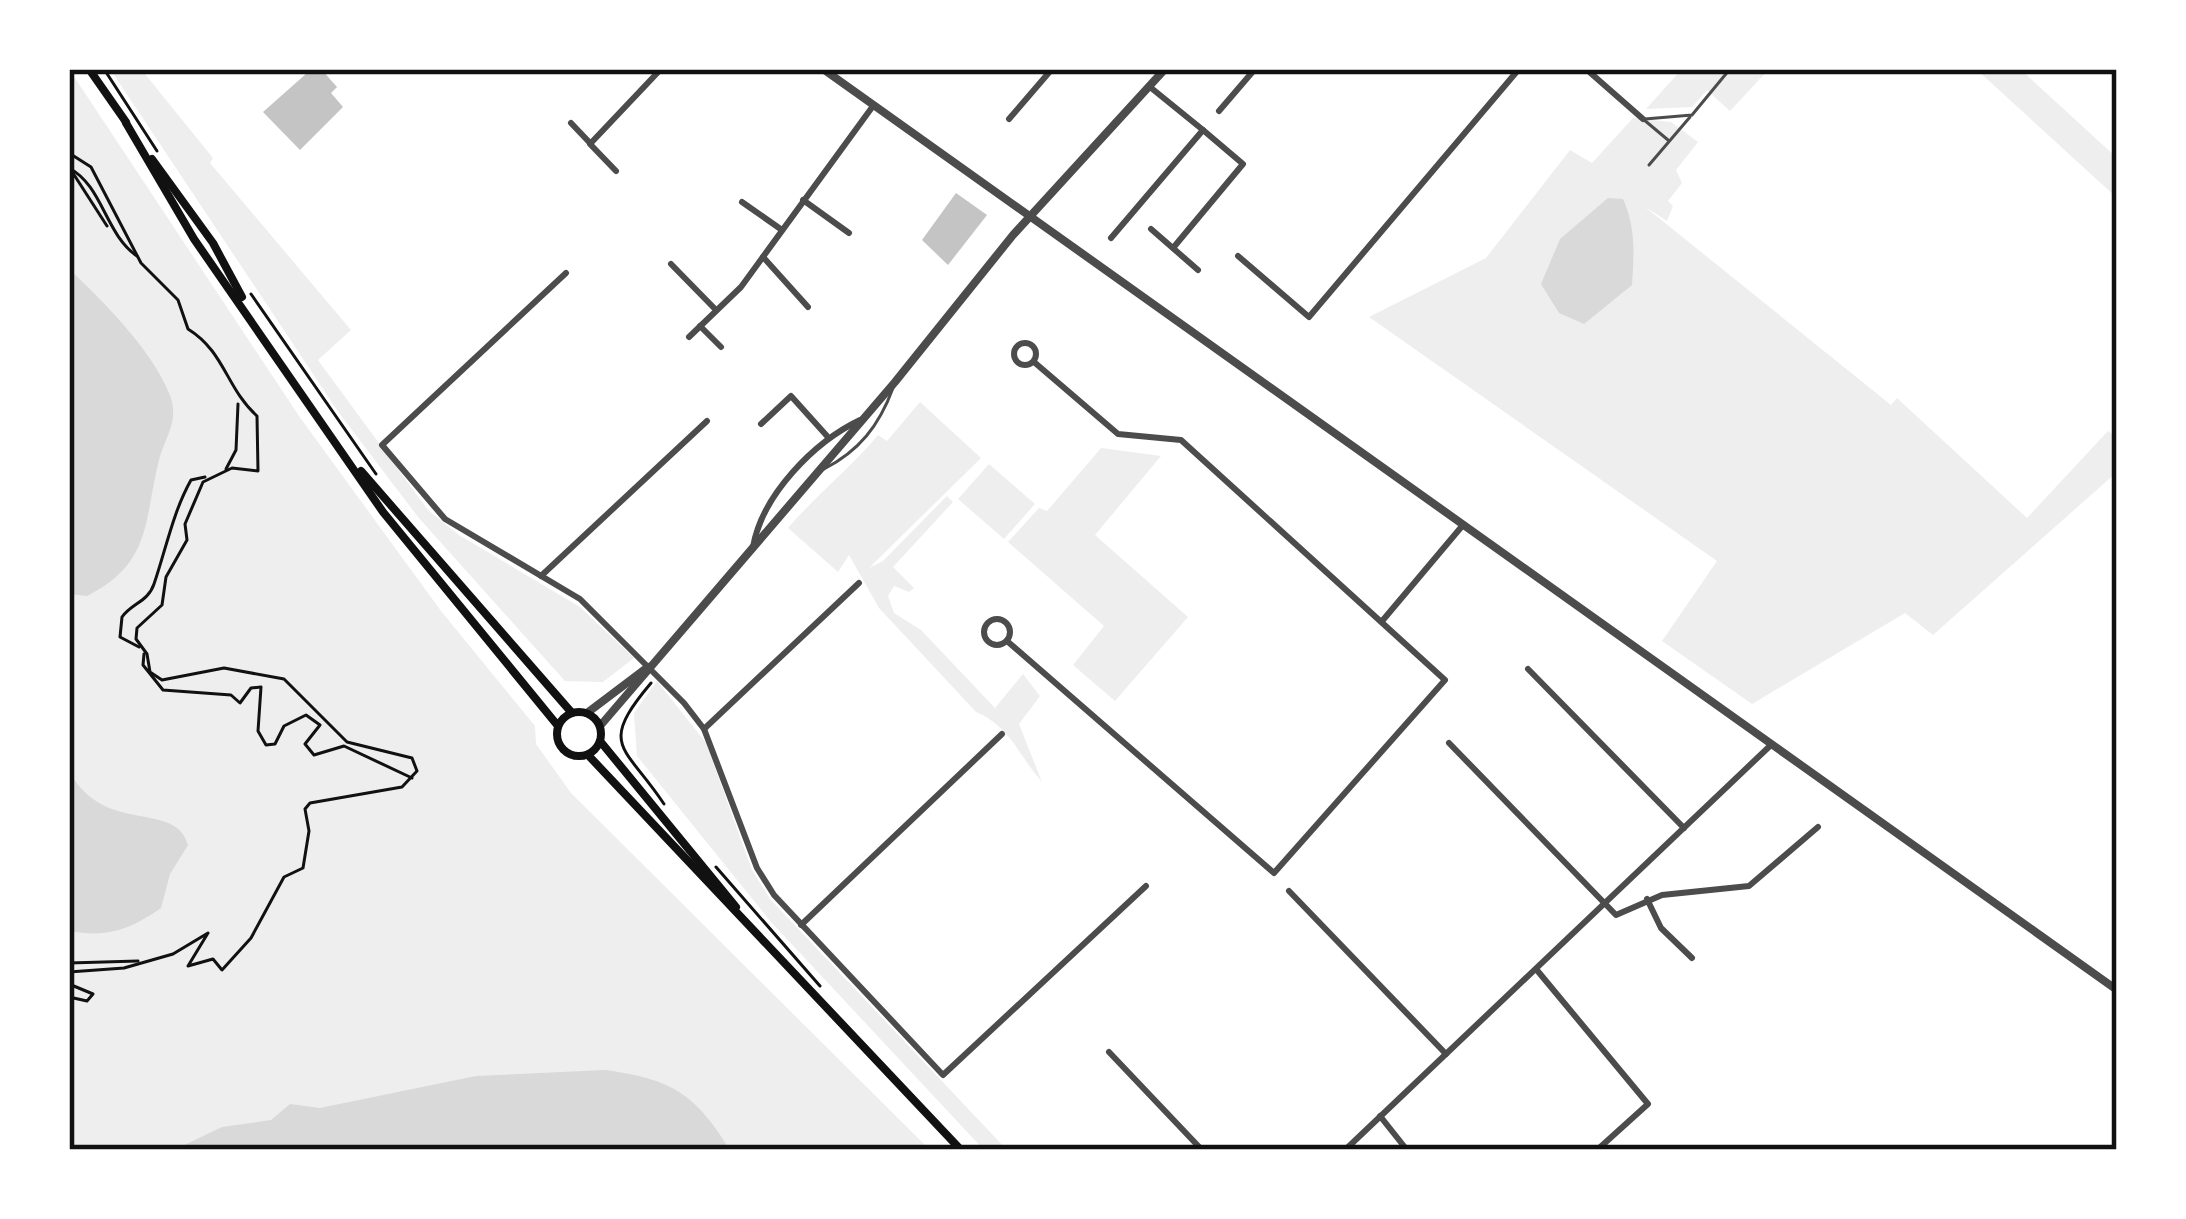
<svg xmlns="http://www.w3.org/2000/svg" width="2186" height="1219" viewBox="0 0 2186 1219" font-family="'Alegreya Sans',sans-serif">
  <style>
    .green { fill: #eee }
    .water { fill: #d9d9d9 }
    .building { fill: #c4c4c4 }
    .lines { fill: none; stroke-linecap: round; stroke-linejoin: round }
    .path { stroke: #111; stroke-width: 3 }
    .service { stroke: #4c4c4c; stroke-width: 3 }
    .minor { stroke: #4c4c4c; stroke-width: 6 }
    .tertiary { stroke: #4c4c4c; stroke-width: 8 }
    .secondary { stroke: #111; stroke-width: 8 }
    .neatline { fill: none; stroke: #111; stroke-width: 4.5 }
  </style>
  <rect width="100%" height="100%" fill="#fff"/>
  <!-- green -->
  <g class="green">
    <polygon points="69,69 299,416 441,611 535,726 536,744 571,793 930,1150 69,1150"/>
    <polygon points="110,69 141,69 213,158 210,163 351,330 318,360 428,510 459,535 580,607 634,658 603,682 565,681 418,517 339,413"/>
    <polygon points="1682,69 1769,69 1730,111 1707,90 1692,107 1646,109"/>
    <polygon points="1976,69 2020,69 2117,158 2117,198"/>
    <polygon points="1633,118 1671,122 1698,142 1676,170 1682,183 1668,201 1673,206 1667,221 1644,206 1891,405 1897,398 2027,518 2108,431 2117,437 2117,472 1933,635 1905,613 1752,704 1662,641 1717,561 1369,317 1486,258 1570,150 1592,163"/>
    <path d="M920,402L981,458L869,568L883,561L947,496L953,502L893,567L914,588L909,592L894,586L888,596L894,613L921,630L995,708L1023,674L1040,696L1019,724L1042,782C1019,756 1010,726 976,712L879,608L849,555L838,572L788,528C818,493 852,467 878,435L887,441Z"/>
    <polygon points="1101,448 1161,456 1095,535 1188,617 1115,701 1073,665 1104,626 1008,542 1039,508 1047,511"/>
    <polygon points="989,464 1035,504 1004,539 958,499"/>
    <polygon points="657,681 706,743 752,870 770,899 1007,1150 984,1150 771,922 637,756 634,713"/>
  </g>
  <!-- water -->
  <g class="water">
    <path d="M1608,198L1623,199C1636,228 1634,254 1632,285L1584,324L1559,313L1541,284L1560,239Z"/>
    <path d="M69,269C103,301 151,349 169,393C181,421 164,437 158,464C144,522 151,564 87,596L69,594Z"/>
    <path d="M69,771C105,837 175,799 188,845L170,874L161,908C129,930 108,938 69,931Z"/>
    <path d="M605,1070C671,1079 695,1093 730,1150H174L222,1127L271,1120L290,1104L320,1108L476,1076Z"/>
  </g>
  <!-- building -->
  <g class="building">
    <polygon points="303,69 321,69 337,87 331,93 343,107 300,150 263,112 307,73"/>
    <polygon points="956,193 987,215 948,265 922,240"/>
  </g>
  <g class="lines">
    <!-- path -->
    <g class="path">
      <polyline points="104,69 157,151"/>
      <path d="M69,153L91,167L141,263L178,300L188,329C225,352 226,388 257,416L258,471L232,468L203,482L185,524L187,540L166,577L162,605L137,628L136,639L147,654L150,672L162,680L224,668L284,679L347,742L412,758L417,771L402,787L310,803L305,809L309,831L303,868L284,877L251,938L222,970L213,959L188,966L208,933L173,954L124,968L69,972"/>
      <path d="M69,168C103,186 105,234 137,256"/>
      <polyline points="71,170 107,226"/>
      <polyline points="251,294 376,474"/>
      <polyline points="226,469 236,450 238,404"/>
      <path d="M139,647L120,637L122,617C132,603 148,602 154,584C166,549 173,512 191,480L205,477"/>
      <polyline points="144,654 143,665 163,690 231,695 240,703 251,688 261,687 258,731 266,745 275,744 284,726 306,715 320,725 305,744 314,755 344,746 412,778"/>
      <path d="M651,683C597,747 625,745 664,804"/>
      <polyline points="716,867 820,986"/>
      <polyline points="69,963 138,961"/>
      <polyline points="69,984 93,994 87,1001 69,997"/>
    </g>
    <!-- service -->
    <g class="service">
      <polyline points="1643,119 1668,140"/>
      <polyline points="1645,119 1692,115 1730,69"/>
      <polyline points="1649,165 1690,117"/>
      <path d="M824,469C859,451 879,426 893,388"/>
    </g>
    <!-- minor -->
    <g class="minor">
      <polyline points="1586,69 1643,119"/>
      <polyline points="1219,111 1255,69"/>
      <polyline points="1009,119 1052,69"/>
      <polyline points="571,123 590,143"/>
      <polyline points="616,171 590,144 661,69"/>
      <polyline points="803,200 849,233"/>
      <polyline points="742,202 782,230"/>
      <polyline points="1151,229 1198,270"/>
      <polyline points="1111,238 1203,130 1150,87"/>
      <polyline points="1173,248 1243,164 1203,130"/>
      <polyline points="1238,256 1309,317 1519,69"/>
      <polyline points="763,257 808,307"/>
      <polyline points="671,264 716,310"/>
      <polyline points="566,273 382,445 445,519 580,599 684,703 704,729 757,868 774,895 943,1075 1146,886"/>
      <polyline points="700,326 721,347"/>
      <polyline points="689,337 741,287 873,106"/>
      <circle cx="1025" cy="354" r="11"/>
      <polyline points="761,424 791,396 827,436"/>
      <path d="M753,547C762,495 814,442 860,420"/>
      <polyline points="541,576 707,421"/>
      <circle cx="997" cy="632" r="13"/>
      <polyline points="1383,620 1463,525"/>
      <polyline points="1007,641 1274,873 1445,680 1181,440 1118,434 1034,362"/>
      <polyline points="1528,669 1684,828"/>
      <polyline points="704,729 859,583"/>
      <polyline points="1449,743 1616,915 1662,895 1749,886 1818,827"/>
      <polyline points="1289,891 1446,1054"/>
      <polyline points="1647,899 1661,928 1692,958"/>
      <polyline points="801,925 1002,734"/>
      <polyline points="1536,969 1648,1104 1597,1150"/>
      <polyline points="1109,1052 1202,1150"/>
      <polyline points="1380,1116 1407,1150"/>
      <polyline points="1345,1150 1772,744"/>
    </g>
    <!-- tertiary -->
    <g class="tertiary">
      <polyline points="823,69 2117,990"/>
      <polyline points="587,713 648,667"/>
      <polyline points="600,726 895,382 1013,235 1165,69"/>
    </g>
    <!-- secondary -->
    <g class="secondary">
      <polyline points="89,69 126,122"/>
      <polyline points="126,123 194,239 383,512 558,726"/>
      <polyline points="152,159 213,243 242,297"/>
      <polyline points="361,471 572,713"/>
      <circle cx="579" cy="734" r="22"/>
      <polyline points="600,741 736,907"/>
      <polyline points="588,755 961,1150"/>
    </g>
  </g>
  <!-- border -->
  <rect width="2186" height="1219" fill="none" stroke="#ffffff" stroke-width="144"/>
  <rect x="72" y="72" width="2042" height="1075" class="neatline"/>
</svg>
